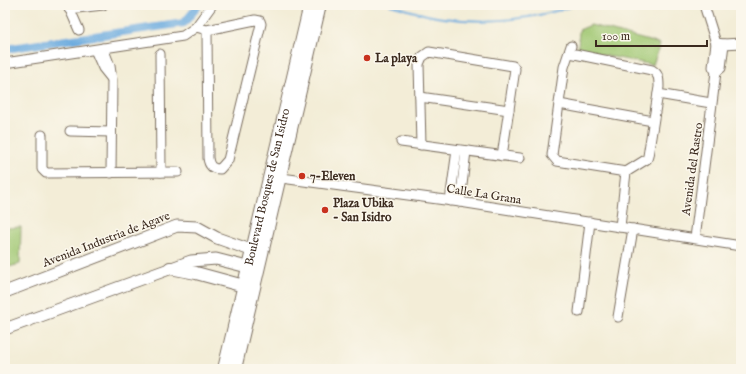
<svg xmlns="http://www.w3.org/2000/svg" width="746" height="374" viewBox="0 0 746 374" font-family="'IM FELL English',serif">
  <style>
    .green { fill: #a1c873; stroke: #6e7948 }
    .lines { fill: none; stroke-linecap: round; stroke-linejoin: round }
    .stream { stroke: #6cabdf; stroke-width: 2 }
    .canal { stroke: #6cabdf; stroke-width: 8 }
    .minor-casing { stroke: #7b6e5f; stroke-width: 11 }
    .tertiary-casing { stroke: #7b6e5f; stroke-width: 13 }
    .secondary-casing { stroke: #7b6e5f; stroke-width: 14 }
    .minor { stroke: #fff; stroke-width: 9 }
    .tertiary { stroke: #fff; stroke-width: 11 }
    .secondary { stroke: #fff; stroke-width: 12 }
    .poi-dot { fill: #c8321e; stroke: #fbf7ec; stroke-width: 1.5 }
    .labels { text-anchor: middle; stroke-width: 3; stroke-linejoin: round; paint-order: stroke }
    .poi-label { font-size: 12px; font-weight: bold; fill: #3b2a1e; stroke: #fbf7ec; text-anchor: start }
    .street-label { font-size: 12px; fill: #3b2a1e; stroke: #fbf7ec }
  </style>
  <rect width="100%" height="100%" fill="#fbf7ec"/>
  <filter id="ink" filterUnits="userSpaceOnUse"><feTurbulence type="fractalNoise" baseFrequency=".025" numOctaves="2"/><feDisplacementMap in="SourceGraphic" scale="8" xChannelSelector="R" yChannelSelector="G"/><feConvolveMatrix kernelMatrix="1 2 1 2 8 2 1 2 1" color-interpolation-filters="sRGB"/></filter>
  <filter id="wash" filterUnits="userSpaceOnUse"><feTurbulence type="fractalNoise" baseFrequency=".012" numOctaves="4" result="noise"/><feDisplacementMap in="SourceGraphic" scale="16" xChannelSelector="R" yChannelSelector="G"/><feGaussianBlur stdDeviation="0.9" result="paint"/><feColorMatrix in="noise" values="0 0 0 0 0 0 0 0 0 0 0 0 0 0 0 0 0 1.4 0 .05"/><feComposite in="paint" operator="in"/></filter>
  <g filter="url(#wash)">
    <rect width="100%" height="100%" fill="#f3edd7"/>
    <!-- green -->
    <g class="green">
      <polygon points="591,25 660,44 653,65 578,50 579,30"/>
      <polygon points="21,227 20,264 5,268 5,228"/>
    </g>
    <g class="lines">
      <!-- stream -->
      <path class="stream" d="M390,5C407,9 425,16 443,18C486,24 534,20 575,5"/>
      <!-- canal -->
      <polyline class="canal" points="5,49 184,23 199,5"/>
    </g>
  </g>
  <g filter="url(#ink)">
    <g class="lines">
      <defs>
        <g id="minor">
          <polyline points="68,5 79,30"/>
          <polyline points="704,5 716,43 724,44 741,43"/>
          <polyline points="69,9 103,5"/>
          <path d="M196,27L207,30L255,20L260,21L261,24L228,160L220,169C212,169 209,166 208,158L207,30"/>
          <polyline points="571,46 564,67 552,155 557,161 626,172"/>
          <polyline points="103,48 110,66 112,80 111,173"/>
          <polyline points="95,50 103,68 111,78"/>
          <path d="M570,53L652,70C659,74 659,79 659,87L648,156L647,159L626,172"/>
          <polyline points="160,54 161,172"/>
          <polyline points="5,63 183,36 196,27 212,5"/>
          <polyline points="716,72 721,68 724,44"/>
          <polyline points="658,94 711,103"/>
          <polyline points="420,97 509,110"/>
          <polyline points="559,104 653,121"/>
          <polyline points="70,131 111,132"/>
          <polyline points="42,135 42,169 46,173 178,172"/>
          <polyline points="401,142 520,158"/>
          <polyline points="421,145 419,64 422,57 429,52 513,66 515,69 502,156"/>
          <polyline points="274,177 460,202 741,246"/>
          <polyline points="450,201 457,150"/>
          <polyline points="460,202 466,151"/>
          <polyline points="620,227 626,172"/>
          <polyline points="695,238 716,72 713,67 716,43"/>
          <polyline points="579,312 590,222"/>
          <polyline points="618,317 633,229"/>
        </g>
        <g id="tertiary">
          <polyline points="5,292 177,226 197,227 217,238 259,253"/>
          <polyline points="5,329 191,261 216,259 255,269"/>
        </g>
        <g id="secondary">
          <polyline points="170,268 196,273 244,286"/>
          <path id="s1" d="M224,369L310,5"/>
          <polyline points="235,369 320,5"/>
        </g>
      </defs>
      <!-- minor casing -->
      <use href="#minor" class="minor-casing"/>
      <!-- tertiary casing -->
      <use href="#tertiary" class="tertiary-casing"/>
      <!-- secondary casing -->
      <use href="#secondary" class="secondary-casing"/>
      <!-- minor -->
      <use href="#minor" class="minor"/>
      <!-- tertiary -->
      <use href="#tertiary" class="tertiary"/>
      <!-- secondary -->
      <use href="#secondary" class="secondary"/>
    </g>
  </g>
  <!-- markers -->
  <g class="poi-dot">
    <circle cx="367" cy="58" r="4"/>
    <circle cx="302" cy="176" r="4"/>
    <circle cx="325" cy="210" r="4"/>
  </g>
  <g class="labels">
    <!-- poi labels -->
    <g class="poi-label">
      <text x="375" y="62">La playa</text>
      <text x="310" y="180">7-Eleven</text>
      <text x="333" y="207">Plaza Ubika<tspan x="333" dy="14">- San Isidro</tspan></text>
    </g>
    <!-- street labels -->
    <g class="street-label">
      <text transform="translate(692 169) rotate(-82)" y="4">Avenida del Rastro</text>
      <text dy="4" stroke="none"><textPath href="#s1" startOffset="187">Boulevard Bosques de San Isidro</textPath></text>
      <text transform="translate(484 194) rotate(9)" y="4">Calle La Grana</text>
      <text transform="translate(106 239) rotate(-21)" y="4">Avenida Industria de Agave</text>
    </g>
  </g>
  <!-- margin -->
  <rect width="746" height="374" fill="none" stroke="#fbf7ec" stroke-width="20"/>
  <!-- scale -->
  <path d="M596 40v6h111v-6" fill="none" stroke="#3b2a1e" stroke-width="2"/>
  <text x="602" y="40" font-size="12" fill="#3b2a1e" stroke="#fbf7ec" stroke-width="3" paint-order="stroke">100 m</text>
</svg>
